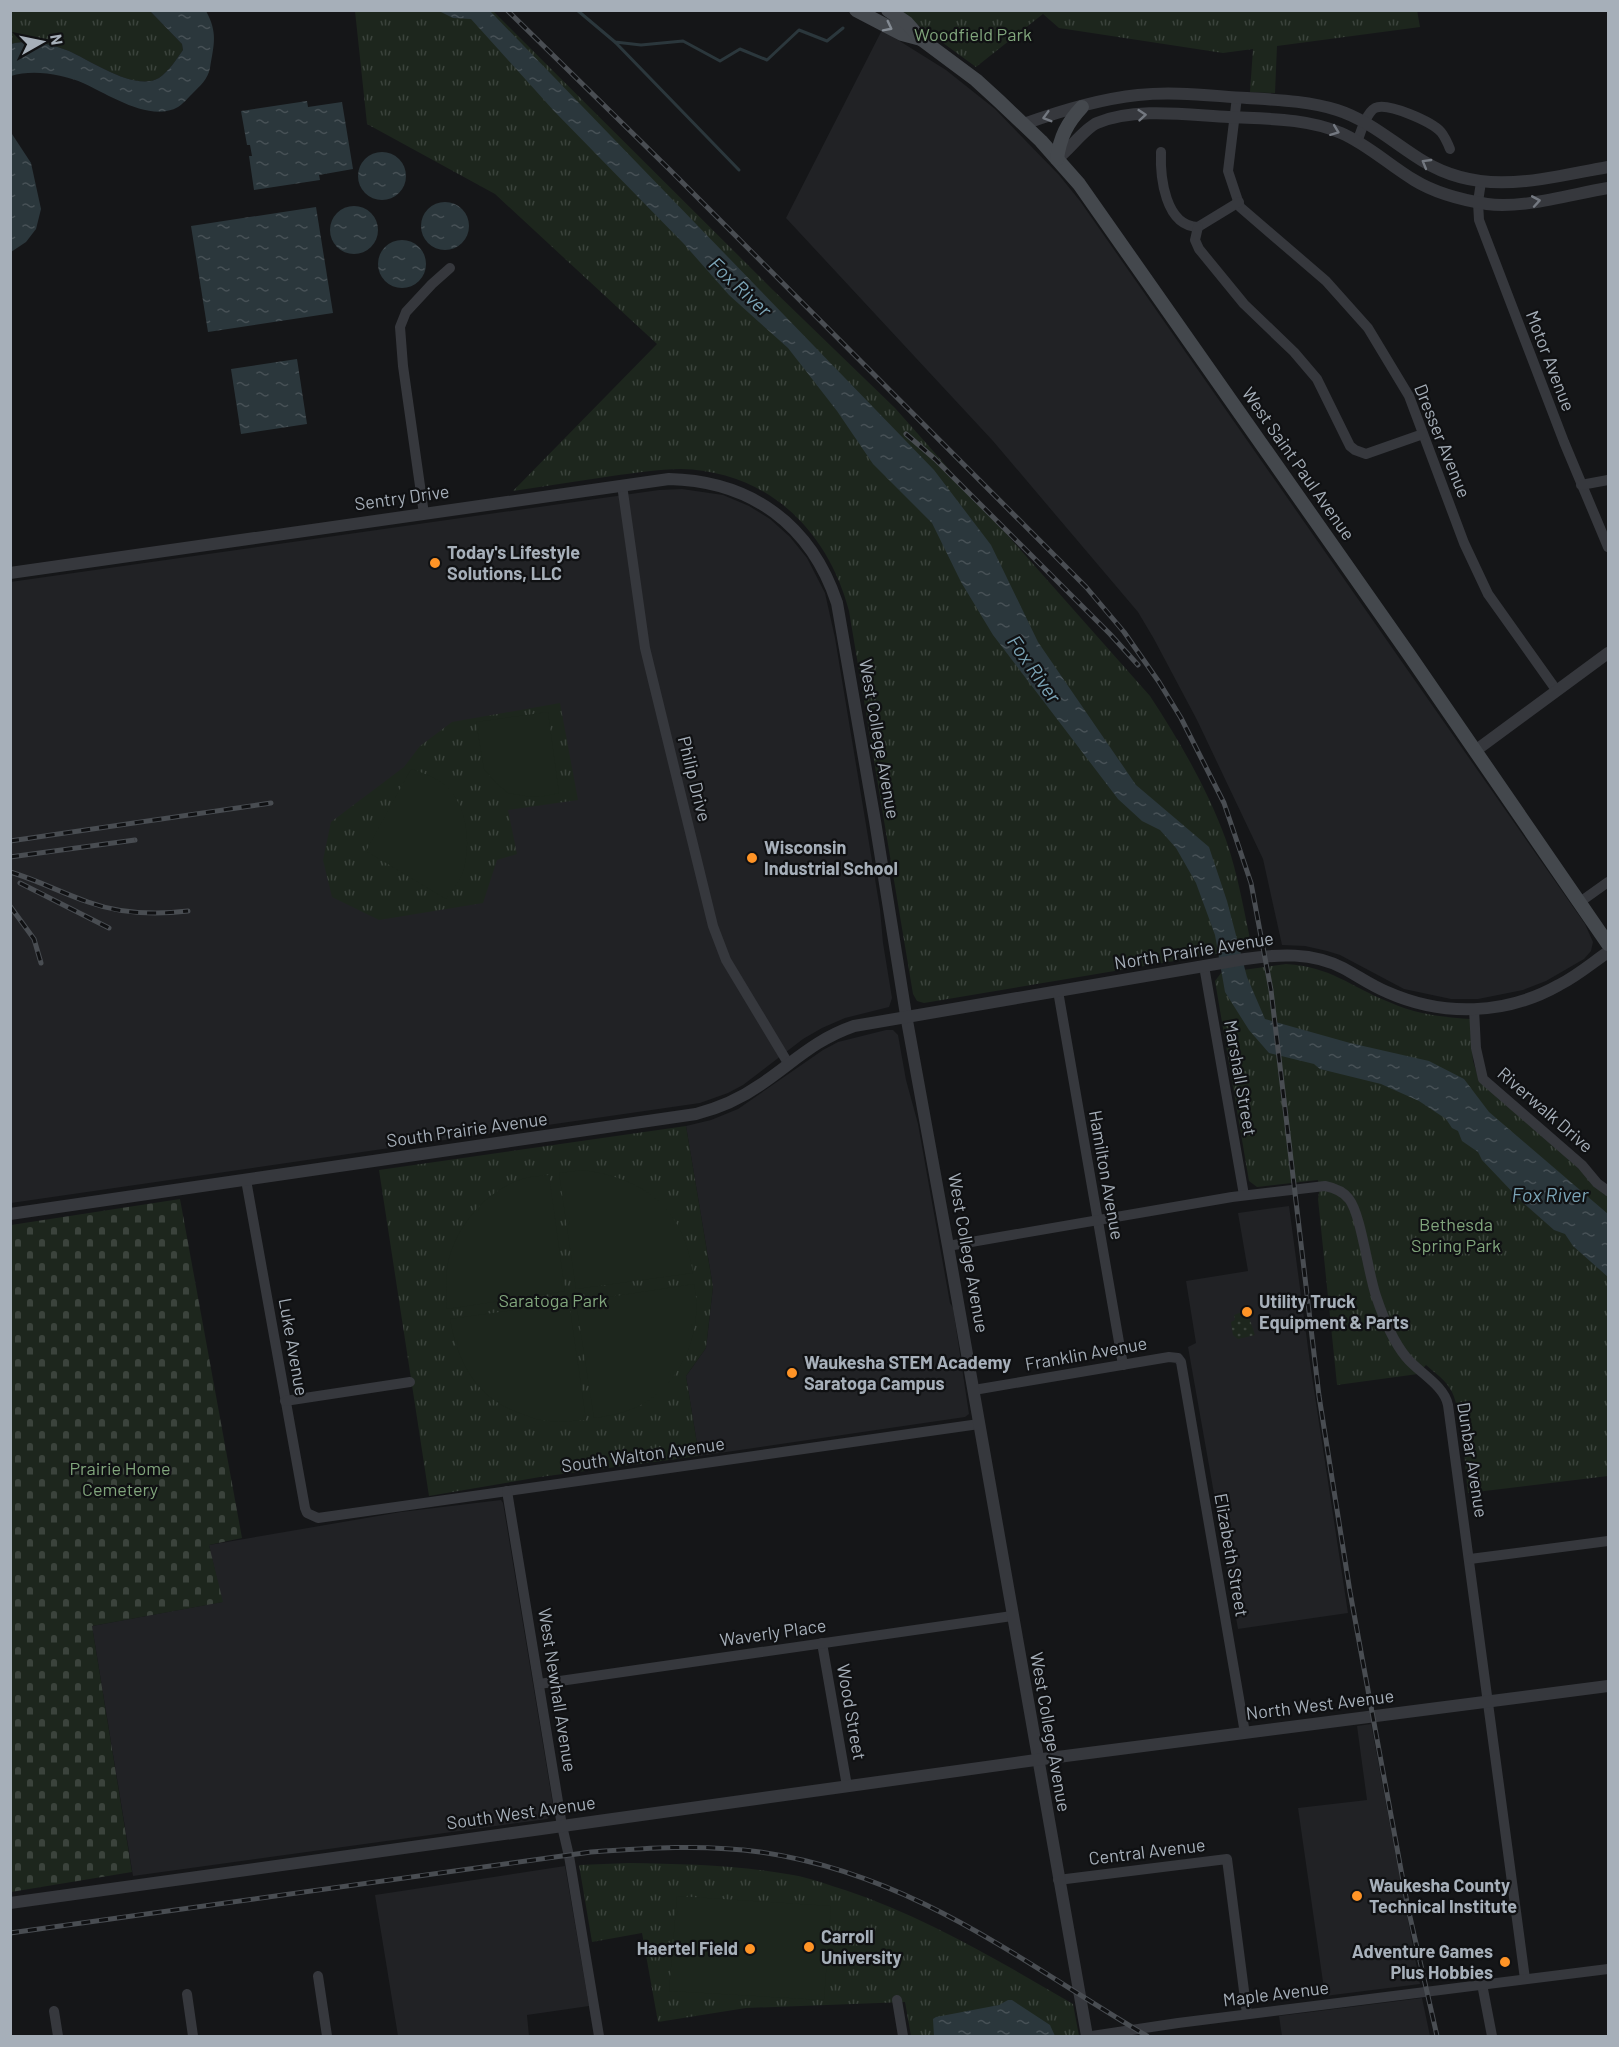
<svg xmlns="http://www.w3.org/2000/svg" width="1619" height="2047" viewBox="0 0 1619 2047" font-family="Barlow,sans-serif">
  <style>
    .built { fill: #212225 }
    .grass { fill: url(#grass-dots) }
    .cemetery { fill: url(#cemetery-stones) }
    .park { fill: url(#park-tufts) }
    .pitch { fill: #1d261d }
    .water { fill: url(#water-ripples) }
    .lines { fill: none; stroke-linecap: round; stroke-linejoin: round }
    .stream { stroke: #2b373c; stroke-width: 3 }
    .minor { stroke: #36383d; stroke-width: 10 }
    .tertiary { stroke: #36383d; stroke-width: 12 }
    .secondary { stroke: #44484d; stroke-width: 14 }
    .rail-casing { stroke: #494d52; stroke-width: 5 }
    .rail { stroke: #101113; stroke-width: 3; stroke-dasharray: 9; stroke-linecap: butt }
    .oneway { stroke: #848b93 }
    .oneway2 { stroke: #747981 }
    .poi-dot { fill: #ff9426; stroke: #101113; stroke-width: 2 }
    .labels { text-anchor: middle; stroke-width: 4.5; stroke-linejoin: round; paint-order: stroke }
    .park-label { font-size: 18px; fill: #80a57c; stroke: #101113 }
    .street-label { font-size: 18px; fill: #a6afb9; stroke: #101113 }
    .poi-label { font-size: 18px; font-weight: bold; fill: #a6afb9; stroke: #101113; text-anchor: start }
    .water-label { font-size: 20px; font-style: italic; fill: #7ba4b6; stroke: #101113 }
  </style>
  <defs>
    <pattern id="grass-dots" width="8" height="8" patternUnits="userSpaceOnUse" patternTransform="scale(1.5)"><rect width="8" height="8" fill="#1d261d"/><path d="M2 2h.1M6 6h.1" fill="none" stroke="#3b433c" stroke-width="1.8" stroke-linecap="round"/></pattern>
    <pattern id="cemetery-stones" width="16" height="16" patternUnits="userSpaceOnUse" patternTransform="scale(1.5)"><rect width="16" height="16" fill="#1d261d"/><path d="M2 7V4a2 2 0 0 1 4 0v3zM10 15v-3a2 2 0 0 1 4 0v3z" fill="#3b433c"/></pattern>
    <pattern id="park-tufts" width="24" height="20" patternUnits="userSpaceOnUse" patternTransform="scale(1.5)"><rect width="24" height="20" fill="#1d261d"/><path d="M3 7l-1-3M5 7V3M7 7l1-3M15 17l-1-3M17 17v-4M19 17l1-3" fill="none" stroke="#3b433c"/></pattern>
    <pattern id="water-ripples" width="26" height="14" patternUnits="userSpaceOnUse" patternTransform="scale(1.5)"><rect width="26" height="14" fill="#2b373c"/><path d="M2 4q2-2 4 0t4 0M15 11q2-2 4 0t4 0" fill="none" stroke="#475156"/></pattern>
  </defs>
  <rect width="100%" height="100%" fill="#151618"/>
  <!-- built -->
  <g class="built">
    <polygon points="882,30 946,70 995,109 1059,175 1080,201 1585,924 1593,942 1591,951 1584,959 1546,981 1523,990 1478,999 1451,999 1404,989 1340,955 1327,951 1305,946 1282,945 1263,859 1197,720 1154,639 1138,612 993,441 786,218"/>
    <polygon points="682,489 723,495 749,506 770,519 790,537 807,558 825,593 835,638 880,909 883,943 892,998 889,1007 845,1018 822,1028 803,1039 743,1085 728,1093 700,1103 11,1203 10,582 659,490"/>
    <polygon points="886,1030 893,1030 898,1035 906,1080 918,1124 950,1303 953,1308 969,1414 965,1417 699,1456 686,1376 706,1348 713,1287 686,1126 711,1120 738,1109 823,1050 838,1042"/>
    <polygon points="1289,1206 1311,1370 1348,1613 1238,1629 1188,1347 1196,1343 1186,1281 1248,1271 1238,1213"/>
    <polygon points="501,1500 503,1503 553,1805 551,1816 547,1819 133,1876 92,1626 222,1602 209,1545 401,1512"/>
    <polygon points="1371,1724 1420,1984 1325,1996 1298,1808 1367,1800 1357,1726"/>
    <polygon points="565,1866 589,2006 527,2015 529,2036 398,2036 375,1895"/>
    <polygon points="1422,1998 1430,2036 1282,2036 1279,2016"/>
  </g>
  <!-- grass -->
  <polygon class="grass" points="1242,1312 1248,1314 1255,1335 1238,1339 1233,1335 1231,1322 1235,1320 1234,1315"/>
  <!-- cemetery -->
  <polygon class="cemetery" points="180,1199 242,1538 209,1545 223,1602 92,1626 132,1872 11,1892 11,1225"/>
  <!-- park -->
  <g class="park">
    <polygon points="1417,10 1420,27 1277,46 1275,93 1250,92 1253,49 1223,53 1059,28 1043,14 976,67 899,11"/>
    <path d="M10,11H150L182,44L183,50C176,60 169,71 159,78C136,92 91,61 69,51C51,44 30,39 11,44Z"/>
    <path d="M355,11H493L773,290L895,408L1150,696C1180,742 1207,788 1226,840C1238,874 1244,912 1252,948L924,1003L917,1001L913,994L849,611C828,530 767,471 681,469C658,469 635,473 612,476C579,481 546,486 513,491L657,344L495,194L367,124Z"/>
    <polygon points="560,703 578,800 508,810 517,854 497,860 483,903 379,920 332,897 323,860 331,822 404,767 420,746 452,722"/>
    <path d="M1286,964C1332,967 1349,986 1389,1002C1415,1014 1441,1017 1470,1019L1473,1061L1478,1077L1608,1195V1476L1468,1493C1465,1467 1462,1413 1452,1392C1446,1380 1435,1373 1426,1365L1418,1374L1337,1385L1318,1199L1319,1193L1318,1180L1257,1187L1249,1181L1215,981L1221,973Z"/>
    <polygon points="686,1126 713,1287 706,1348 686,1376 699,1456 540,1477 429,1496 379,1170"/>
    <path d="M629,1863C684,1864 739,1865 793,1875C811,1878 828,1885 845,1890C926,1917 999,1961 1073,2004L1079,2036H911L905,2002L746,2008L658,2022L642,1933L592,1942L579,1865Z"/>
  </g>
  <!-- pitch -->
  <g class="pitch">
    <polygon points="548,712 559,793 540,797 525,796 508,793 496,783 484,769 476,722"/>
    <path d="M411,769C424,773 438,778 448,788C468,808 471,846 463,872C460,881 451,891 446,899L366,851Z"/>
    <path d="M583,1170C647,1179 683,1209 693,1273L576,1289L559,1173Z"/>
    <path d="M549,1175L565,1291L447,1309C446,1294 445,1278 448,1263C456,1225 488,1188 526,1178C533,1176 541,1176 549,1175Z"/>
    <path d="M694,1284C704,1328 683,1381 643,1404C628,1412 611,1416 594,1418L576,1302Z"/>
    <path d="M569,1302L586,1420C574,1421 561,1422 549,1421C540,1421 530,1417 522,1414C477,1399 458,1364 450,1319Z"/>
    <polygon points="677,1896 831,1906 824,2000 669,1991"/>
  </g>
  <!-- water -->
  <g class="water">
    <path d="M150,11H206C218,33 214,44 210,68C208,79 200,86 192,94C188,98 183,104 178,107C150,123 108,94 83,83C63,74 32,69 11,76V44C30,39 51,44 69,51C91,61 136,92 159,78C169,71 176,60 183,50L182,44Z"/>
    <polygon points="439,11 490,11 934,470 991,545 1038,642 1136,785 1209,847 1227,901 1247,977 1265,1019 1350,1043 1429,1061 1464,1079 1489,1112 1608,1214 1608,1277 1573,1246 1565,1234 1554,1230 1519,1199 1482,1160 1478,1152 1462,1141 1458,1131 1452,1128 1446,1119 1419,1101 1381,1084 1320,1069 1314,1064 1269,1053 1249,1030 1225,992 1215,935 1196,883 1176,848 1160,830 1142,821 1118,799 993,635 961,582 932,523 873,464 837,411 788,348 729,295 684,244 554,111 471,19 453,18"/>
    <polygon points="307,101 308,107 342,102 353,169 319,175 320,180 254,190 249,156 252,156 250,145 247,145 241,111"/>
    <polygon points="10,131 31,163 41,209 36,229 26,242 11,252"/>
    <circle cx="382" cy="176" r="24"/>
    <circle cx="445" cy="226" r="24"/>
    <circle cx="354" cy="230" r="24"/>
    <polygon points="316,207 333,313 208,332 191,226"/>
    <circle cx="402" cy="264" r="24"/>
    <polygon points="297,359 307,424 241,434 231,369"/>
    <polygon points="1008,2000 1012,2000 1050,2025 1055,2036 934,2036 933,2019 936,2017 999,2005"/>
  </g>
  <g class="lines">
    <!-- stream -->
    <g class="stream">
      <polyline points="577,10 615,42 641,45 683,41 720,61 740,49 767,60 799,30 827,41 843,28"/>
      <polyline points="615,42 739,170"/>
    </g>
    <!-- minor -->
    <g class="minor">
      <polyline points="1237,97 1228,171 1240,207 1326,281 1368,328 1409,396 1464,543 1488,594 1557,691"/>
      <path d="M1357,142C1361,132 1366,113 1375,108C1388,102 1432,122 1441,132C1445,137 1448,144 1450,149"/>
      <path d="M1161,152C1160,177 1165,226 1198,227L1239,202"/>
      <polyline points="1481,182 1478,202 1479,220 1564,442 1608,547"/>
      <polyline points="1198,227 1195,240 1199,249 1244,304 1294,352 1317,379 1350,446 1355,450 1366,454 1423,434"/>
      <polyline points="622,485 645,648 713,926 726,960 788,1063"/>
      <polyline points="1581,485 1608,480"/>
      <polyline points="424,514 403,366 400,327 406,312 432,284 450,268"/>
      <polyline points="1580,902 1608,882"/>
      <polyline points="1204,966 1244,1195"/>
      <polyline points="1058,991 1123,1365"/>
      <polyline points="1474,1009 1476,1048 1483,1079 1582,1165 1597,1183 1608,1191"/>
      <polyline points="246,1180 305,1508 307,1513 318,1518 979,1424"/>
      <path d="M948,1246L1232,1197L1325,1186C1335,1188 1343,1191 1349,1199C1361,1214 1368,1273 1376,1296C1383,1317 1392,1340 1406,1357C1419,1373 1444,1385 1448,1405L1525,1979"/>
      <polyline points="974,1390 1169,1357 1178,1358 1181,1362 1245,1733"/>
      <polyline points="285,1401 410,1382"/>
      <polyline points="507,1491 562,1826 569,1856 599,2036"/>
      <polyline points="1470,1559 1608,1541"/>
      <polyline points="822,1643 847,1786"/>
      <polyline points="539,1684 1012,1616"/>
      <polyline points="1058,1880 1227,1859 1247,2014"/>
      <polyline points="318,1976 327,2036"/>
      <polyline points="1482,1984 1492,2036"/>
      <polyline points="187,1994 193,2036"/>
      <polyline points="897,2000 903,2036"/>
      <polyline points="54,2011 58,2036"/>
      <polyline points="1092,2036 1178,2023 1608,1969"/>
    </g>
    <!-- tertiary -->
    <g class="tertiary">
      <path d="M1024,124C1060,111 1100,99 1138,95C1175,91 1211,96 1247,98C1278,100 1308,101 1337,110C1369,120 1395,144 1423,161C1483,198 1545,178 1608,167"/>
      <path d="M1057,159C1070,149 1085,128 1097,123C1135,107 1188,115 1229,117C1266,119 1306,118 1341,133C1367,144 1389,165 1414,180C1435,193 1462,200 1487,204C1523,209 1572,194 1608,188"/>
      <path d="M10,573L669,479C752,481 811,525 837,603L875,821L906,1015L948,1246L1087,2036"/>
      <polyline points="1475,751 1608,653"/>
      <path d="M10,1214L696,1114C719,1108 740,1099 760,1085C794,1062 814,1040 854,1026L1245,959C1279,954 1312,952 1343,968C1358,976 1372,986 1387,992C1443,1017 1506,1015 1559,985C1577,976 1592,963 1608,952"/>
      <polyline points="10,1903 1050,1758 1608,1686"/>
    </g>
    <!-- secondary -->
    <g class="secondary">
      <polyline points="856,10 902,34 921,39"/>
      <polyline points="888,10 907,23 921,39 976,80 999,101 1041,141 1079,184 1408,653 1608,944"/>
      <path d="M1057,159C1060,137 1067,123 1082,107"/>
    </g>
    <defs>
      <g id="rail">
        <polyline points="507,10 669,169 1086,587 1124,632 1159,682 1181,718 1224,803 1251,883 1271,990 1319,1396 1350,1592 1408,1908 1437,2036"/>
        <polyline points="906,434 935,459 1110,634 1138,665"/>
        <polyline points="10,841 271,803"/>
        <polyline points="10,857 135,840"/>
        <path d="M10,872C37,880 62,893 88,902C121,914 154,915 188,911"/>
        <polyline points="20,883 109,928"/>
        <polyline points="10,906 34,939 41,963"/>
        <path d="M10,1933L591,1852C647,1848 704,1844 760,1852C912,1874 1019,1960 1147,2036"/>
      </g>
    </defs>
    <!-- rail casing -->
    <use href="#rail" class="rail-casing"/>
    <!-- rail -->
    <use href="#rail" class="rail"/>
  </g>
  <!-- one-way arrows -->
  <defs><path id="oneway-chevron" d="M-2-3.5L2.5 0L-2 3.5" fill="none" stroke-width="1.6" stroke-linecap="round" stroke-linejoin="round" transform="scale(1.5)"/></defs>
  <use class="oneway" href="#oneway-chevron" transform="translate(888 27) rotate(27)"/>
  <g class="oneway2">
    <use href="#oneway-chevron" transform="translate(1142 115) rotate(-5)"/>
    <use href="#oneway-chevron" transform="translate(1047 117) rotate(164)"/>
    <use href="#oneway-chevron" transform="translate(1335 131) rotate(21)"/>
    <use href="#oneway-chevron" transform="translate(1426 163) rotate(-150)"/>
    <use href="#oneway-chevron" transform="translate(1536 201) rotate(-10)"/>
  </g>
  <!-- markers -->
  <g class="poi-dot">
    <circle cx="435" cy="563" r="6"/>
    <circle cx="752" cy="858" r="6"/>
    <circle cx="1247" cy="1312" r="6"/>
    <circle cx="792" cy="1373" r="6"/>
    <circle cx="1357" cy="1896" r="6"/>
    <circle cx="809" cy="1947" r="6"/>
    <circle cx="750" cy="1949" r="6"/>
    <circle cx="1505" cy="1962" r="6"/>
  </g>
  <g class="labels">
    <!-- park labels -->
    <g class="park-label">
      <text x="973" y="41">Woodfield Park</text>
      <text x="1456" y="1231">Bethesda<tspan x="1456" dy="21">Spring Park</tspan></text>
      <text x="553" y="1307">Saratoga Park</text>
      <text x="120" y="1475">Prairie Home<tspan x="120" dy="21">Cemetery</tspan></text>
    </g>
    <!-- street labels -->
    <g class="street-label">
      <text transform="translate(1550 361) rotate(69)" y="6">Motor Avenue</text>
      <text transform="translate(1442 441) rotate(68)" y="6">Dresser Avenue</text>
      <text transform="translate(1298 464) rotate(55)" y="6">West Saint Paul Avenue</text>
      <text transform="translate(402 498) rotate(-8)" y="6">Sentry Drive</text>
      <text transform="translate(879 739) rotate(80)" y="6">West College Avenue</text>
      <text transform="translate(694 779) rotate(76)" y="6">Philip Drive</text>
      <text transform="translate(1194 951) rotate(-9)" y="6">North Prairie Avenue</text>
      <text transform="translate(1240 1078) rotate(80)" y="6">Marshall Street</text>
      <text transform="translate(1545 1110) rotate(41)" y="6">Riverwalk Drive</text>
      <text transform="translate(467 1130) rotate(-8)" y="6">South Prairie Avenue</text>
      <text transform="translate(1106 1175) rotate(80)" y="6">Hamilton Avenue</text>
      <text transform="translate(968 1253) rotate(80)" y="6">West College Avenue</text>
      <text transform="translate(293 1347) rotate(80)" y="6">Luke Avenue</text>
      <text transform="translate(1086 1354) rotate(-10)" y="6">Franklin Avenue</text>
      <text transform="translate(643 1455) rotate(-8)" y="6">South Walton Avenue</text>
      <text transform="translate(1472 1460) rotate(81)" y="6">Dunbar Avenue</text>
      <text transform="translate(1231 1555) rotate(80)" y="6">Elizabeth Street</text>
      <text transform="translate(773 1633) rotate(-8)" y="6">Waverly Place</text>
      <text transform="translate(557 1690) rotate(81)" y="6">West Newhall Avenue</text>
      <text transform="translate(1320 1705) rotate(-7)" y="6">North West Avenue</text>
      <text transform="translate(851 1712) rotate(80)" y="6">Wood Street</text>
      <text transform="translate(1050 1732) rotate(80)" y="6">West College Avenue</text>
      <text transform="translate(521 1813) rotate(-8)" y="6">South West Avenue</text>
      <text transform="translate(1147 1852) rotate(-7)" y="6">Central Avenue</text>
      <text transform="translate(1276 1994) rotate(-7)" y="6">Maple Avenue</text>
    </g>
    <!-- poi labels -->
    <g class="poi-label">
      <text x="447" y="559">Today's Lifestyle<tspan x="447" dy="21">Solutions, LLC</tspan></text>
      <text x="764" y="854">Wisconsin<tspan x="764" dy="21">Industrial School</tspan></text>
      <text x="1259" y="1308">Utility Truck<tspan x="1259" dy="21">Equipment &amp; Parts</tspan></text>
      <text x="804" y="1369">Waukesha STEM Academy<tspan x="804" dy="21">Saratoga Campus</tspan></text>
      <text x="1369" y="1892">Waukesha County<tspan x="1369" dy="21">Technical Institute</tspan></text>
      <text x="821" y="1943">Carroll<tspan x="821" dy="21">University</tspan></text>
      <text x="738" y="1955" text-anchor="end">Haertel Field</text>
      <text x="1493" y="1958" text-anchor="end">Adventure Games<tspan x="1493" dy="21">Plus Hobbies</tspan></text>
    </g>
    <!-- water labels -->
    <g class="water-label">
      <text transform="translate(740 287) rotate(43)" y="7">Fox River</text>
      <text transform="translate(1034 669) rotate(55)" y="7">Fox River</text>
      <text x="1550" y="1202">Fox River</text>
    </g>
  </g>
  <!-- border -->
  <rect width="1619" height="2047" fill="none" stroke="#a6afb9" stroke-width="24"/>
  <!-- north arrow -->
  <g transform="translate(42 42) rotate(81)" stroke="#101113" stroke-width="4.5" paint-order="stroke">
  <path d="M0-4.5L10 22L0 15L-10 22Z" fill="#a6afb9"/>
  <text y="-9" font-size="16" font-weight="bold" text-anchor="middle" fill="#a6afb9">N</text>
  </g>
</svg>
